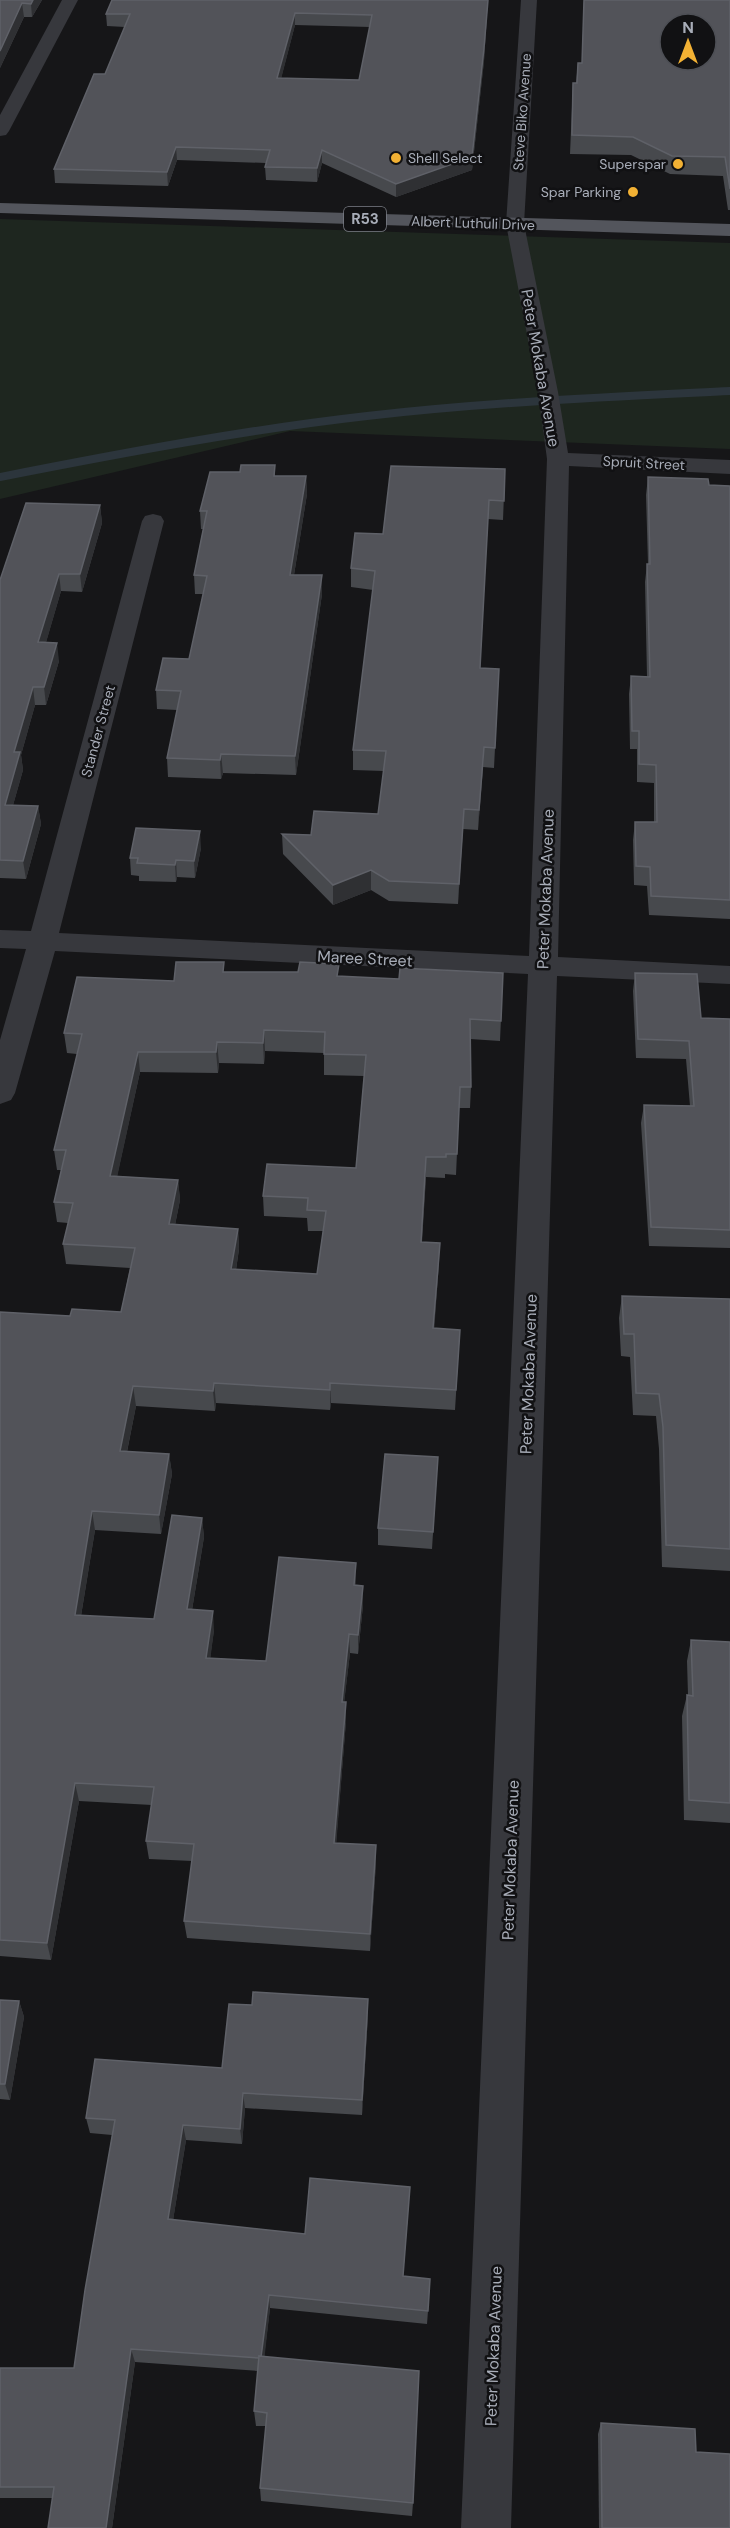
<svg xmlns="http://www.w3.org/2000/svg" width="730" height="2528" viewBox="0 0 730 2528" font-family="'DM Sans',sans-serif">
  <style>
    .green { fill: #1e261f }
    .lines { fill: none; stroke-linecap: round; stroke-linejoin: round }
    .stream { stroke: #2c353c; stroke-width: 8 }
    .street { fill: #37383d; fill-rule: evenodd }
    .primary { fill: #53555c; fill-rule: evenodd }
    .wall { fill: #47494d; fill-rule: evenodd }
    .shaded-wall { fill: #2f3033 }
    .building { fill: #525359; stroke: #5f6168; stroke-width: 1.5; fill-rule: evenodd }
    .poi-dot { fill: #f2b134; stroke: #111113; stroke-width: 2 }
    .labels { text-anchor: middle; stroke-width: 5; stroke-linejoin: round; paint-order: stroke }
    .far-street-label { font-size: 14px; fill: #a8adb8; stroke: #111113 }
    .far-poi-label { font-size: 14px; fill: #a8adb8; stroke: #111113; text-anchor: end }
    .shield { fill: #111113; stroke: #7b7e86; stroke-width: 1.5 }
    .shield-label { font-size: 15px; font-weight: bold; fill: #a8adb8 }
    .street-label { font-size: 16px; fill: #a8adb8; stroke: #111113 }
  </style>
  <rect width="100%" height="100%" fill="#161618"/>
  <!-- green -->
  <polygon class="green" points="0,219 730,243 730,449 290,431 0,499"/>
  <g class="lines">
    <!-- stream -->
    <path class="stream" d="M0,477C122,453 244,430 367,416C488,402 609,397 730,391"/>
    <!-- street -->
    <g class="street">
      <polygon points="62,0 78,0 9,131 6,135 0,136 0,115"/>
      <polygon points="521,0 537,0 524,224 558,392 568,453 730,460 730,474 569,466 558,957 730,966 730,984 557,976 511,2528 461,2528 528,974 55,951 15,1093 11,1100 0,1104 0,1040 26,949 0,948 0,930 31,931 142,521 145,516 153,514 161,516 164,521 59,933 529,956 547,459 538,392 506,224"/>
    </g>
    <!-- primary -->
    <polygon class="primary" points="0,203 730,224 730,236 0,213"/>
  </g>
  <!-- wall -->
  <g class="wall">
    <polygon points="0,0 42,0 32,17 24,17 0,68"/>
    <path d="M488,0L484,61L472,170L396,197L322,163L317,182L266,180L265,167L266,163L177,160L168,186L55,183L54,169L105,74L125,27L107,26L106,14ZM295,25L370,27L359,80L281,78Z"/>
    <polygon points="584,0 730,0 730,210 728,210 723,176 670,174 631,155 570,154 573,83 576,83 578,63 582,63"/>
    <polygon points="275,465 275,476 306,476 307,494 294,575 322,575 322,594 296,775 223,773 221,779 168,777 167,758 177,710 157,709 156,690 189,659 203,594 195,594 194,575 203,529 201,529 200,511 240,472"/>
    <polygon points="505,469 503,520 488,519 480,668 499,669 494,768 483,767 478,830 463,829 458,904 389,901 371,890 333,905 283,854 282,834 311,835 378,814 384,771 353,770 353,750 373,590 351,587 351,568 383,534"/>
    <polygon points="648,477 709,485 730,486 730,919 649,915 647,886 634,885 633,840 635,822 654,822 654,783 637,782 637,749 630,749 629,694 631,676 647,677 645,582 647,564 648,564 646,495"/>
    <polygon points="100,505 102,523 82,592 61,591 46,642 59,661 46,705 35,705 21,755 23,770 13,805 38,806 41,824 26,879 0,878 0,580"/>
    <polygon points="201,848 195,878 177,877 176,882 139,881 139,876 131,875 130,858"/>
    <path d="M225,972L399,979L503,973L500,1041L470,1039L471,1087L470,1108H459L456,1175L445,1174V1178L426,1177L422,1242L439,1263L434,1328L460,1330L455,1410L331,1403L330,1410L216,1403L215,1411L136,1406L127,1452L169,1454L172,1474L161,1534L95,1530L81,1616L154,1619L202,1518L204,1537L192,1610L214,1630L210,1658L266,1661L356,1585L363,1605L358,1654L350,1653L344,1702L346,1721L336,1843L376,1845V1863L370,1951L187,1938L184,1921L192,1861L149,1859L146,1841L152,1805L79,1801L51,1960L0,1956V1312L70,1316L121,1312L130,1268L66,1264L63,1244L68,1223L57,1222L54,1202L61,1170H57L54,1150L77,1054L67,1053L64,1033L174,981ZM265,1051L324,1053V1075L364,1076L356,1168L263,1196L264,1216L307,1218L308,1231H323L317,1274L236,1270L239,1249L238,1229L175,1225L180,1200L178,1180L117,1176L140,1072L218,1073L219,1063L264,1064Z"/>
    <polygon points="635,973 701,1018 730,1019 730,1248 649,1246 641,1123 644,1105 690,1106 686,1059 636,1058 633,991"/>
    <polygon points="622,1296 730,1299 730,1571 662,1567 659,1449 656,1416 633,1415 630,1357 621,1356 619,1318"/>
    <polygon points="438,1457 432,1549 378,1545 378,1528"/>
    <polygon points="691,1640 730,1642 730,1823 684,1820 682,1716 687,1695 688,1695 687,1661"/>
    <polygon points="368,1999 368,2015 362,2115 245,2108 242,2144 186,2140 173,2220 305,2234 409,2201 403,2277 428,2311 427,2324 270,2308 264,2357 413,2503 412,2516 261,2501 260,2488 266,2426 256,2426 254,2411 258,2371 135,2362 112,2528 48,2528 53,2498 0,2498 0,2368 74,2368 112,2135 90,2133 86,2118 222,2068 252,2005"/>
    <polygon points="0,2000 19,2001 24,2017 10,2100 0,2099"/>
    <polygon points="601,2423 696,2452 730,2528 599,2528 598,2434"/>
  </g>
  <!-- shaded-wall -->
  <g class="shaded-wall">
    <polygon points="33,0 42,0 32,17 31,4"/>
    <polygon points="488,0 484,61 472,170 396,197 396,184"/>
    <polygon points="22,3 24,17 0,68 0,51"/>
    <polygon points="295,13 295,25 278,91 277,78"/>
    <polygon points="176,147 177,160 168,186 167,172"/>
    <polygon points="322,150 322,163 317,182 317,168"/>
    <polygon points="306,476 307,494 291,593 290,575"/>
    <polygon points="100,505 102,523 82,592 80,574"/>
    <polygon points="59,574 61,591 41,660 38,642"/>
    <polygon points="322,575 322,594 296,775 295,756"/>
    <polygon points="57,643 59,661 46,705 44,687"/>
    <polygon points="33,687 35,705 21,755 23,770 8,823 5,805 14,752"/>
    <polygon points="484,747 483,767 478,830 479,810"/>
    <polygon points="221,754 223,773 221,779 220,760"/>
    <polygon points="38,806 41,824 26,879 23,861"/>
    <polygon points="464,809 463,829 458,904 459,884"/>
    <polygon points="200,831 201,848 195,878 194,861"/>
    <polygon points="176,860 177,877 176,882 175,865"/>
    <polygon points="371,870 371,890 333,905 333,885"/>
    <polygon points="264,1030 265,1051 264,1064 263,1043"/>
    <polygon points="217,1042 219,1063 218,1073 216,1052"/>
    <polygon points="138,1052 140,1072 113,1196 110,1176"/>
    <polygon points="426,1157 426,1177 420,1262 421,1242"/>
    <polygon points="178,1180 180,1200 171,1245 169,1224"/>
    <polygon points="238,1229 239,1249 233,1290 231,1269"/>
    <polygon points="440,1243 439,1263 433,1348 433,1328"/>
    <polygon points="214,1383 216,1403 215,1411 213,1391"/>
    <polygon points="330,1383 331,1403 330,1410"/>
    <polygon points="133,1386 136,1406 123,1471 120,1451"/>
    <polygon points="169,1454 172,1474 161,1534 159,1515"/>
    <polygon points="92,1511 95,1530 78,1634 75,1615"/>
    <polygon points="202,1518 204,1537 189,1628 187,1609"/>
    <polygon points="356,1563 356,1583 354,1604 354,1585"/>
    <polygon points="363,1586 363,1605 358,1654 358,1635"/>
    <polygon points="213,1611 214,1630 208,1677 206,1658"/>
    <polygon points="349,1634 350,1653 342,1721 342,1702"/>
    <polygon points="346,1702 346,1721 335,1860 334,1843"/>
    <polygon points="75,1783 79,1801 51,1960 47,1943"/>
    <polygon points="376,1845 376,1863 370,1951 370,1934"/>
    <polygon points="368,1999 368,2015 362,2115 362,2100"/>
    <polygon points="19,2001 24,2017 10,2100 5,2084"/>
    <polygon points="243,2093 245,2108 242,2144 240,2129"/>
    <polygon points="183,2125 186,2140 171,2233 168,2219"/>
    <polygon points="269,2295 270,2308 263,2371 261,2359"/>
    <polygon points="131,2349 135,2362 112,2528 106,2528"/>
  </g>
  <!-- building -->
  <g class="building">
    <polygon points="0,0 33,0 31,4 22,3 0,51"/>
    <path d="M112,0H488L484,48L472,157L396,184L322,150L317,168L265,167L270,150L176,147L167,172L54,169L94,74H105L130,14H106ZM295,13L372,15L359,80L277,78Z"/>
    <path d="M584,0H730V189L725,157L672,156L633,137L572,135L573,83H577L578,63H582ZM670,24H706V60H670Z"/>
    <polygon points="241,465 275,465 274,476 306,476 290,575 322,575 295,756 221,754 220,760 167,758 181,691 156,690 163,658 189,659 207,576 194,575 207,511 200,511 210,472 240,472"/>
    <polygon points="391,466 505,469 504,501 489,500 480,668 499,669 495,748 484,747 479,810 464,809 459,884 389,881 371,870 333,885 282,834 311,835 314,811 378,814 386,751 353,750 375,571 351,568 355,533 383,534"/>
    <polygon points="648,477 708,479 709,485 730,486 730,900 651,896 650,867 636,866 635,822 657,822 656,765 639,764 639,731 632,731 631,676 650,677 647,564 650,564"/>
    <polygon points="26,503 100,505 80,574 59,574 38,642 57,643 44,687 33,687 14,752 20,752 5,805 38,806 23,861 0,860 0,580"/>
    <polygon points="136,828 200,831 194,861 176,860 175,865 137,863 138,858 130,858"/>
    <path d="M176,962H224L223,972H298L300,962L339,964L337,976L399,979L400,968L503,973L501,1021L470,1019L471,1087H460L457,1154H446V1157H426L421,1242L440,1243L433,1328L460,1330L456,1390L330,1383V1390L214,1383L213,1391L133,1386L120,1451L169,1454L159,1515L92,1511L75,1615L154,1619L172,1515L202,1518L187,1609L213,1611L206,1658L266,1661L279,1557L356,1563L354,1585L363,1586L358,1635L349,1634L342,1702H346L334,1843L376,1845L370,1934L184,1921L194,1844L146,1841L154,1787L75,1783L47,1943L0,1940V1312L70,1316L72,1309L121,1312L135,1248L63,1244L73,1203L54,1202L66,1150H54L82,1034L64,1033L77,977L174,981ZM264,1030L325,1032L324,1054L366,1055L356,1168L267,1164L263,1196L308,1198L307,1210L326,1211L317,1274L231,1269L238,1229L169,1224L178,1180L110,1176L138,1052H216L217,1042L263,1043Z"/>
    <polygon points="635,973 697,974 701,1018 730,1019 730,1230 651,1227 644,1105 694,1106 689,1041 638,1039"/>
    <polygon points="622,1296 730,1299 730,1549 666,1545 663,1427 659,1394 636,1393 634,1334 624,1334"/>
    <polygon points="385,1454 438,1457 433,1532 378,1528"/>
    <polygon points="691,1640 730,1642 730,1803 689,1800 687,1695 693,1696"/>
    <polygon points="253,1992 368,1999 362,2100 243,2093 240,2129 183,2125 168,2219 305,2234 310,2178 410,2187 403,2276 430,2279 428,2311 269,2295 261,2357 259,2356 259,2358 131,2349 106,2528 48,2528 54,2487 0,2487 0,2368 74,2368 85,2290 115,2120 86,2118 95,2059 222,2068 229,2004 252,2005"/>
    <polygon points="0,2000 19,2001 5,2084 0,2084"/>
    <polygon points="259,2356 419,2371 413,2503 260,2488 267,2413 254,2411"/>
    <polygon points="601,2423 695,2429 696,2452 730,2454 730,2528 602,2528"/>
  </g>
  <!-- markers -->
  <g class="poi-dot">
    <circle cx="396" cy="158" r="6"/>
    <circle cx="678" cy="164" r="6"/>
    <circle cx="633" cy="192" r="6"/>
  </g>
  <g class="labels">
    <!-- far-street labels -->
    <g class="far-street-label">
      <text transform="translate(522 112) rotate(-86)" y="5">Steve Biko Avenue</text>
      <text transform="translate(473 223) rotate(2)" y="5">Albert Luthuli Drive</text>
      <text transform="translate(644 463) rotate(3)" y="5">Spruit Street</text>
      <text transform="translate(98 731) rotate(-75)" y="5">Stander Street</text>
    </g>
    <!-- far-poi labels -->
    <g class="far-poi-label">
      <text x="408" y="163" text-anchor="start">Shell Select</text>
      <text x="666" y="169">Superspar</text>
      <text x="621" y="197">Spar Parking</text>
    </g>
    <!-- shield labels -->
    <rect class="shield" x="344" y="207" width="42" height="24" rx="4.5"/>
    <g class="shield-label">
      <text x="365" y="224">R53</text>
    </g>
    <!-- street labels -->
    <g class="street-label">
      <text transform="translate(541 368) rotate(80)" y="6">Peter Mokaba Avenue</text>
      <text transform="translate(545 889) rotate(-88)" y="6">Peter Mokaba Avenue</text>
      <text transform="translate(365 958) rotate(3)" y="6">Maree Street</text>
      <text transform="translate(528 1374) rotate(-88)" y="6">Peter Mokaba Avenue</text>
      <text transform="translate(510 1860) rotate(-88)" y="6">Peter Mokaba Avenue</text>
      <text transform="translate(493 2346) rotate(-88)" y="6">Peter Mokaba Avenue</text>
    </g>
  </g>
  <!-- north arrow -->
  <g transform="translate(688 42)"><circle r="28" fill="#111113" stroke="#4d4f55" stroke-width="1.5"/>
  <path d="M0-4.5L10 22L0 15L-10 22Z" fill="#f2b134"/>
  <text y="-9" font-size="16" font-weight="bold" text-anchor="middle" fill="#a8adb8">N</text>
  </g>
</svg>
